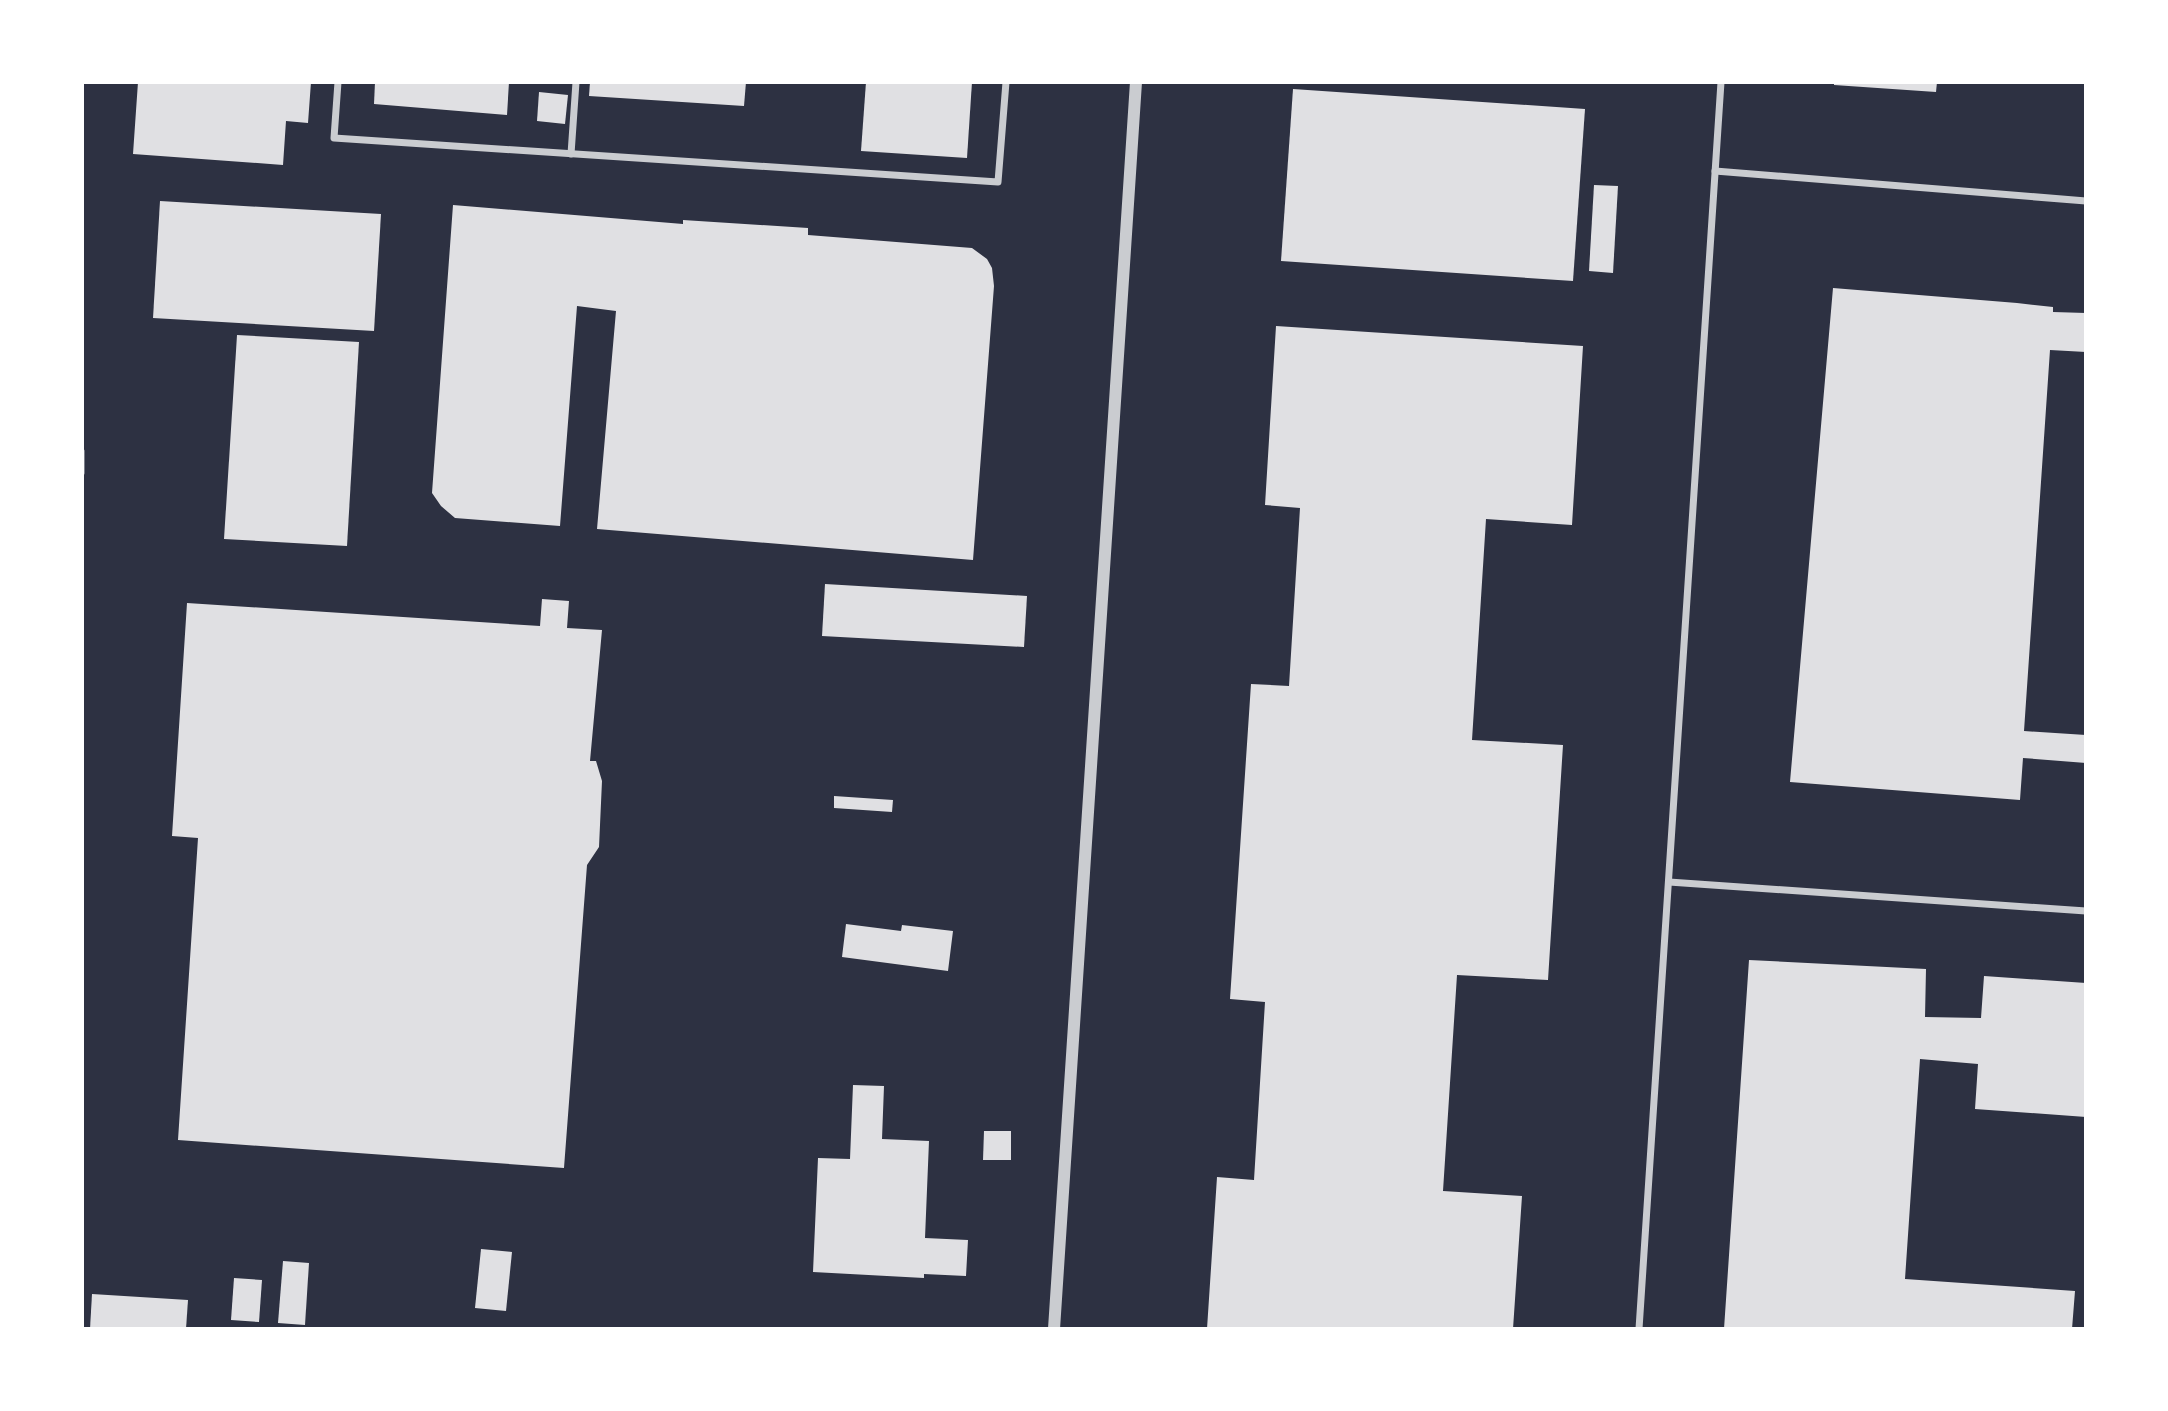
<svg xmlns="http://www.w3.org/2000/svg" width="2168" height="1411" viewBox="0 0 2168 1411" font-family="Signika,sans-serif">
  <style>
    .building { fill: #e0e0e3 }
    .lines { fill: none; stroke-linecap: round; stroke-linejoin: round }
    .service { stroke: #caccd0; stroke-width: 5 }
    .minor { stroke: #caccd0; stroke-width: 7 }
    .tertiary { stroke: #caccd0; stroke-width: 12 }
  </style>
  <rect width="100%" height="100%" fill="#2d3142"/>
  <!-- building -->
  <g class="building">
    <polygon points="138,82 311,82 308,123 286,121 283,165 133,154"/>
    <polygon points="375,82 509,82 507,115 374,104"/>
    <polygon points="590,82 746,82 744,106 589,96"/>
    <polygon points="866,82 972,82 967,158 861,151"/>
    <polygon points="1834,82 1937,82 1936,92 1834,85"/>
    <polygon points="1293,89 1585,109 1573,281 1281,261"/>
    <polygon points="539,92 568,95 565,124 537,121"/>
    <polygon points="1594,185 1618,186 1613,273 1589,271"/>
    <polygon points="160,201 381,214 374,331 153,318"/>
    <polygon points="453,205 683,224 683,220 808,228 808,235 972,248 987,259 992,268 994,286 973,560 597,529 616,311 577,306 560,526 455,518 441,506 432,493"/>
    <polygon points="1833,288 2017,303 2053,307 2053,312 2086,313 2086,352 2050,350 2024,731 2086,735 2086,763 2023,758 2020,800 1790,782"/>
    <polygon points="1276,326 1583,346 1572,525 1486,519 1472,740 1563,745 1548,980 1457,975 1443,1191 1522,1196 1513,1329 1207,1329 1217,1177 1254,1180 1265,1002 1230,999 1251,684 1289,686 1300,508 1265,505"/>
    <polygon points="237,335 359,342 347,546 224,539"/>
    <polygon points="825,584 1027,596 1024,647 822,636"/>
    <polygon points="542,599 569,601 567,628 602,630 590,761 596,761 602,781 599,847 587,865 564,1168 178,1140 198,838 172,836 187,603 540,626"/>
    <polygon points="834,796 893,800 892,812 834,808"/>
    <polygon points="846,924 901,931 902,925 953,931 948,971 842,957"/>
    <polygon points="1749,960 1926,969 1925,1017 1981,1018 1984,976 2086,983 2086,1117 1975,1109 1978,1064 1920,1059 1905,1279 2075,1291 2072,1329 1724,1329"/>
    <polygon points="853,1085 884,1086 882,1139 929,1141 925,1238 968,1240 966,1276 924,1274 924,1278 813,1272 818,1158 850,1159"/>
    <polygon points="984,1131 1011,1131 1011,1160 983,1160"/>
    <polygon points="481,1249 512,1252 506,1311 475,1308"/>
    <polygon points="283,1261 309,1263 305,1325 278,1323"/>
    <polygon points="234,1278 262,1280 259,1322 231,1320"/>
    <polygon points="92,1294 188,1300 186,1329 90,1329"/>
  </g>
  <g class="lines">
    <!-- service -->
    <polyline class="service" points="82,451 82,473"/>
    <!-- minor -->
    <g class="minor">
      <polyline points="338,82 334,138 998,182 1006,82"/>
      <polyline points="571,154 576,82"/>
      <polyline points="1715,171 2086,201"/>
      <polyline points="1669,882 2086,911"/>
      <polyline points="1639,1329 1721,82"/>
    </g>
    <!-- tertiary -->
    <polyline class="tertiary" points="1054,1329 1136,82"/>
  </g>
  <!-- border -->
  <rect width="2168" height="1411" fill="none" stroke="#ffffff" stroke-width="168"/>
</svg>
